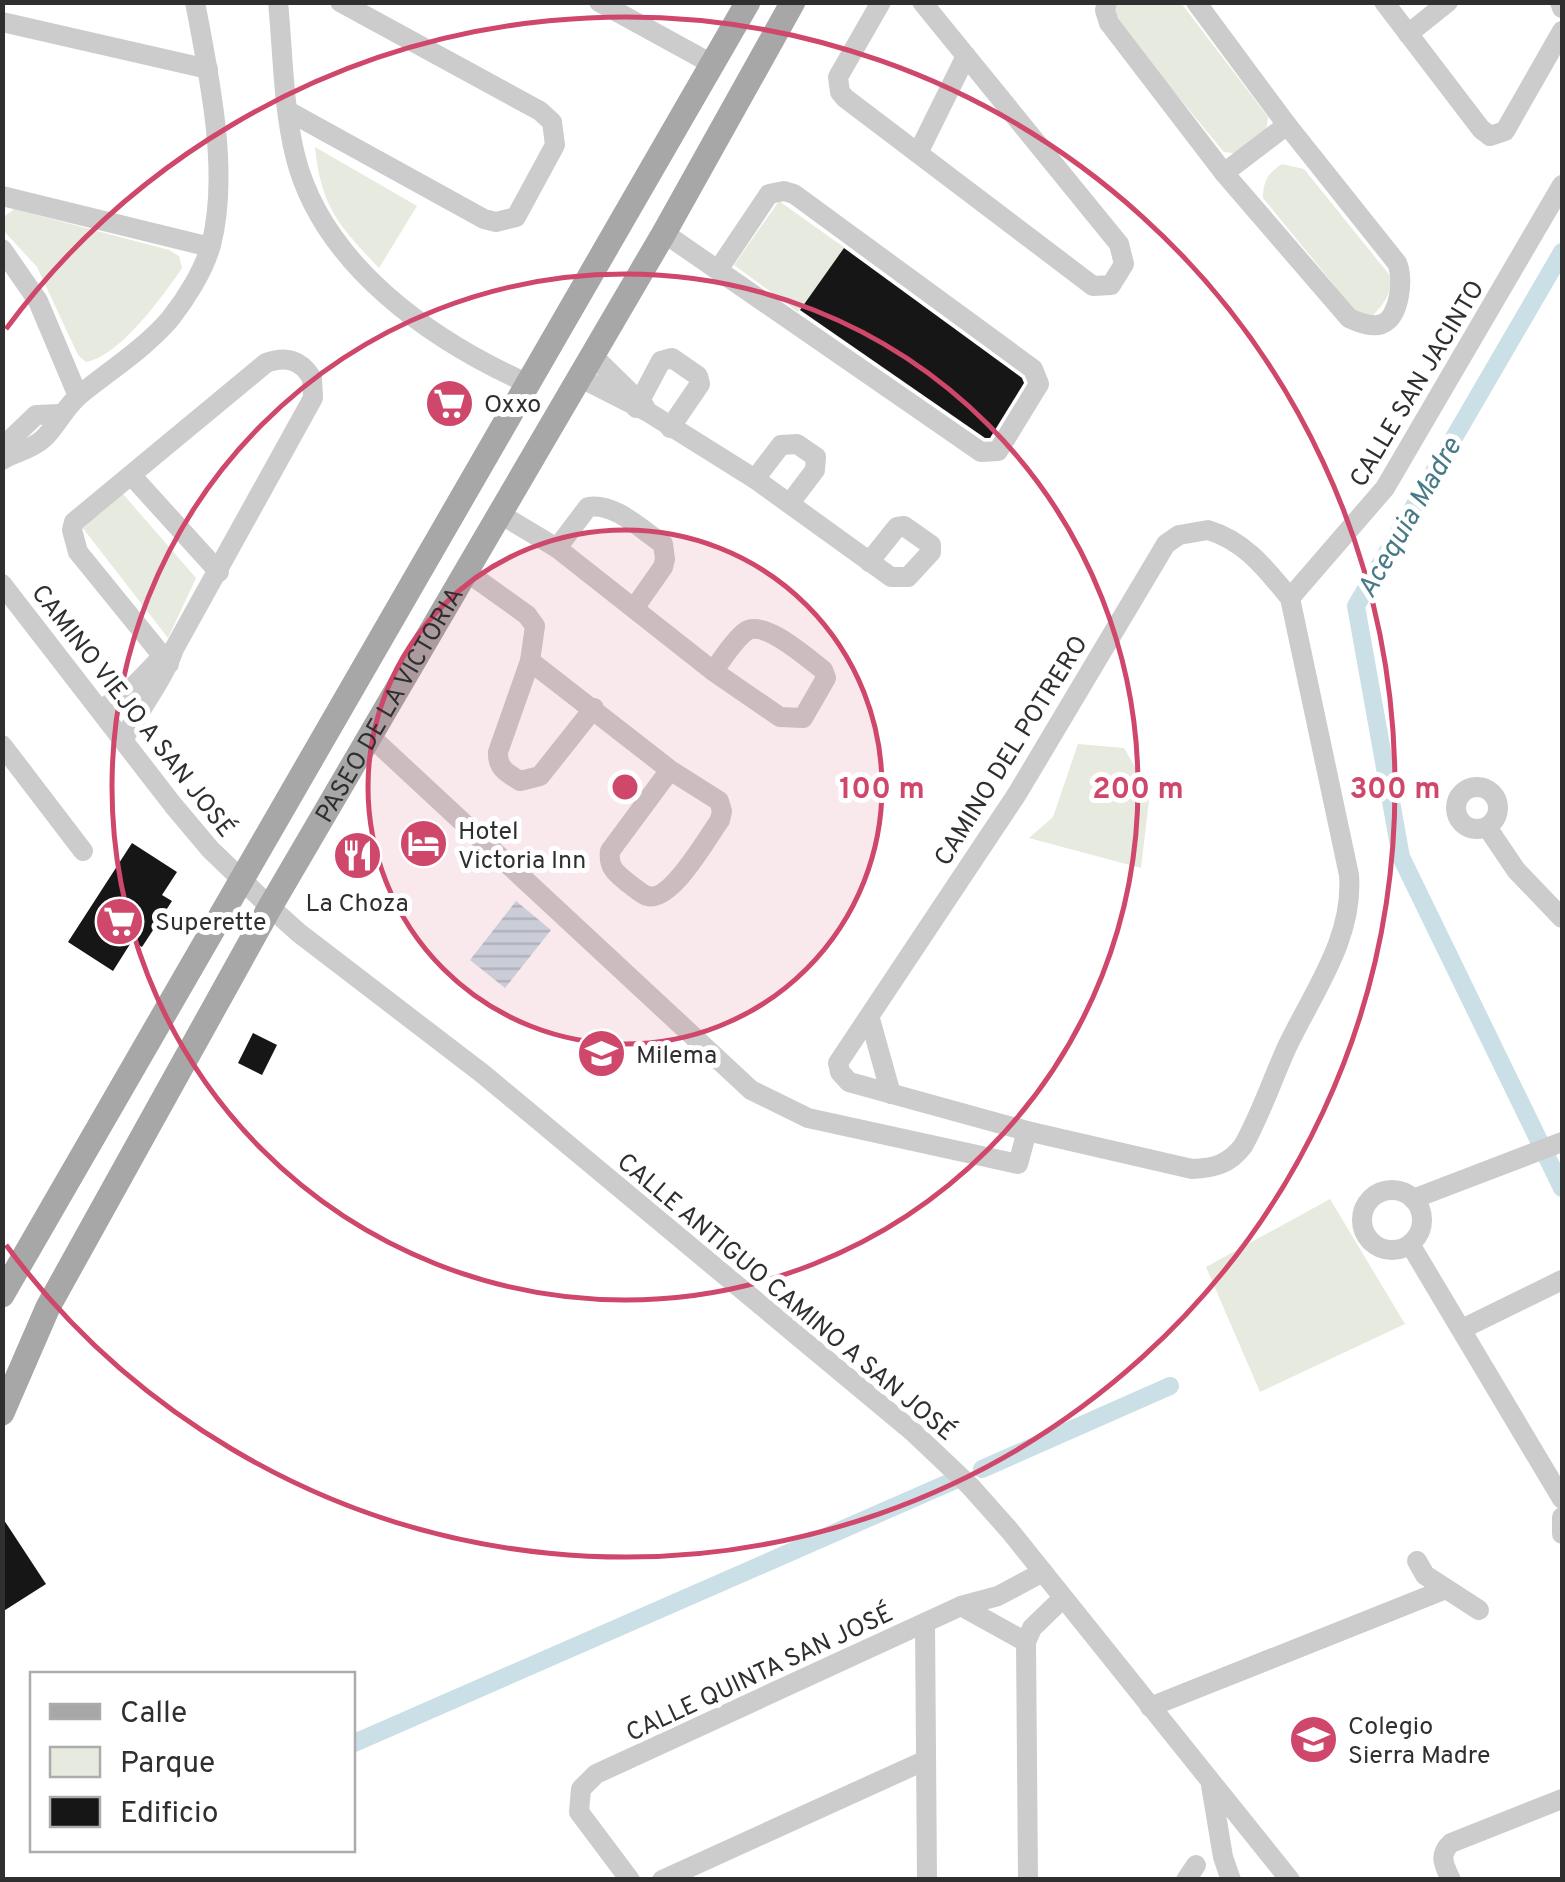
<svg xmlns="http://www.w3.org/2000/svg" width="1565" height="1882" viewBox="0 0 1565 1882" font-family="Overpass,sans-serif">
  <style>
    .park { fill: #e7eade }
    .water { fill: url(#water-rules) }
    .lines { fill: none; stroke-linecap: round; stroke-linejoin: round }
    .canal { stroke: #cae0e6; stroke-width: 18 }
    .building { fill: #161616 }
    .minor { stroke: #ccc; stroke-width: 20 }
    .major { stroke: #a7a7a7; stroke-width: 25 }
    .ring { fill: none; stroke: #cf476a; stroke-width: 5 }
    .labels { text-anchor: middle; stroke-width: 10; stroke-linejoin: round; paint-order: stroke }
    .street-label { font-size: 25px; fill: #2f2f2f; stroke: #fff }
    .poi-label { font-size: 25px; fill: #2f2f2f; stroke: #fff; text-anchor: start }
    .water-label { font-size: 28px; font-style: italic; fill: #477a87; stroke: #fff }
    .centre { fill: #cf476a; stroke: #fff; stroke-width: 5 }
    .ring-label { font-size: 30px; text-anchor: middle; font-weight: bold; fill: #cf476a; stroke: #fff; stroke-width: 10; stroke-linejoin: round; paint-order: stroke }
  </style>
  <defs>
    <pattern id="water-rules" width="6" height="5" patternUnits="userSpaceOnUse" patternTransform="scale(2.5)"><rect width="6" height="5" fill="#cae0e6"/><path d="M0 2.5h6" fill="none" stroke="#aec0c6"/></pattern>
  </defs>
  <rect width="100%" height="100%" fill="#fff"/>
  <!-- park -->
  <g class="park">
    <polygon points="1116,3 1181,3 1268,117 1266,131 1242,154 1224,152 1112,17"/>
    <path d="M315,147L417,206L379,268C339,226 321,207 315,147Z"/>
    <path d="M1282,164L1304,169L1392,278C1391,293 1384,305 1372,316L1357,313L1263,198C1263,181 1268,173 1282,164Z"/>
    <polygon points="779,201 845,248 798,312 734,265"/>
    <path d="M14,209L169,250L179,256L182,268C163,296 120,356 86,362L78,355L37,267L3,230L5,216Z"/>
    <polygon points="123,494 196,578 168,638 82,527"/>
    <polygon points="1078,744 1124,748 1150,792 1141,868 1029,838 1053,817"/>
    <polygon points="1330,1199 1405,1324 1260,1392 1206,1267"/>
  </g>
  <!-- water -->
  <polygon class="water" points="516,901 551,930 505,988 470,960"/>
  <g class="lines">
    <!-- canal -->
    <g class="canal">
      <polyline points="1562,252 1356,606 1401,857 1562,1188"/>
      <polyline points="982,1469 1170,1386"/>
      <polyline points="352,1744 953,1481"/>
    </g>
  </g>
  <!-- building -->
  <g class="building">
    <polygon points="844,248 1022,378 1024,383 990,438 985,438 800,310"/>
    <polygon points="132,843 177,872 162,895 172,901 142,947 132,941 113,971 68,942"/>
    <polygon points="253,1033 277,1045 262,1075 238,1063"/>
    <polygon points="2,1517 46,1584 2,1612"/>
  </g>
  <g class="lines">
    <!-- minor -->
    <g class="minor">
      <path d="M278,2C283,53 283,106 295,155C322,265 432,341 529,384"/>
      <polyline points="599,2 712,64"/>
      <polyline points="881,2 838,77 840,92 845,98 1093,286 1111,285 1124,264 1119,244 922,2"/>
      <path d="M1107,2L1105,10L1109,23L1224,173L1349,318C1358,322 1371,328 1382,324C1400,317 1404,278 1397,263L1287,125L1196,2"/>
      <polyline points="1384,2 1481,129 1490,136 1505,131 1562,31"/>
      <polyline points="1560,2 1562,8"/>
      <polyline points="2,22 208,69"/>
      <polyline points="1408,34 1448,2"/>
      <polyline points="288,111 484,219 496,222 516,217 555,145 552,122 540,111 340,2"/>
      <polyline points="918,153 966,56"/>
      <polyline points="1224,173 1287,125"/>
      <polyline points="2,196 210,247"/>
      <polyline points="664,233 981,452 998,451 1039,384 1033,369 794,194 784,191 769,194 718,270"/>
      <polyline points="2,249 38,301 78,396"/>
      <polyline points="592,355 645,407"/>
      <polyline points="579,377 648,412 755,479 891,577 908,577 931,552 931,545 904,526 897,527 869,562"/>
      <polyline points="636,408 661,361 672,358 698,376 700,384 670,428"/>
      <polyline points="8,456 9,441 36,415 60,414"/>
      <path d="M2,460C15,452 31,450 43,439C58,425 65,406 82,393C112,369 145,348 170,319C186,299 204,270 211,245C230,172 209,76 195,2"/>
      <polyline points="131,475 219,572"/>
      <polyline points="755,479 781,445 797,444 816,457 815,470 790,503"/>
      <path d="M500,514L557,548L713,671L780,717L803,718L826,678L823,670C807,658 763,618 745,632C733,641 723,659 713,671"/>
      <path d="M1208,530C1245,541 1266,569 1290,598L1349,875C1354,938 1313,992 1287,1047C1272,1080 1261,1114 1243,1146C1229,1164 1215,1168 1192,1169L1027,1131L849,1082L840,1072L838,1063L1017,794L1166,544L1179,535Z"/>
      <path d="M557,548L588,507C614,502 642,530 663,544L665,559L663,567L635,607"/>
      <path d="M467,572L527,615L535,626L530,661L498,752C497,768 507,773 520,781L540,776L594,708"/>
      <polyline points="2,584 173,805 210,849 270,907 299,933 483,1074 912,1431 970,1486 1010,1531 1290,1880"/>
      <polyline points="1290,598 1385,488 1562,185"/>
      <path d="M530,661L670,770L719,801L722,811L720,820C707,838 671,903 647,896C641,894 634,887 628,883C616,873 608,868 610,851L670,770"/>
      <polyline points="101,710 131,689 160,659"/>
      <polyline points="371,737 751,1090 808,1118 1018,1164 1027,1131"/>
      <path d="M123,740C138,712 165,677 174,649L313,398L312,378C300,359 286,356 266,363L74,522L72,530L78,552L169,664"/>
      <polyline points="2,745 83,851"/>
      <circle cx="1477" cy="808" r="21"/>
      <polyline points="1487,827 1516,870 1562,918"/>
      <polyline points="870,1019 891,1094"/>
      <circle cx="1392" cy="1220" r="30"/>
      <polyline points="1413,1199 1562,1142"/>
      <polyline points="1410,1244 1562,1499"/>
      <polyline points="1462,1329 1562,1280"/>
      <polyline points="1562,1517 1562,1534"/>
      <polyline points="1417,1561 1425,1575 1479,1610"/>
      <polyline points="961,1606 1026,1642"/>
      <polyline points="925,1623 927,1880"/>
      <polyline points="1150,1707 1446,1589"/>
      <polyline points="1211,1785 1223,1857 1231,1880"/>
      <polyline points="630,1880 579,1812 581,1789 596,1774 961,1606 998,1596 1043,1572"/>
      <polyline points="662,1880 926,1760"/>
      <polyline points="1028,1880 1026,1642 1032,1628 1063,1598"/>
      <polyline points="1186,1880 1196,1865"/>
      <path d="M1451,1880C1444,1865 1438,1855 1451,1843L1562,1799"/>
    </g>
    <!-- major -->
    <g class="major">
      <polyline points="2,1295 748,2"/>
      <path id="s1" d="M2,1413L48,1307L270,907L664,233L793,2"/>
    </g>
  </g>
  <!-- distance rings -->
  <circle cx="625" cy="787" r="257" fill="#cf476a" fill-opacity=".12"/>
  <g class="ring">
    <circle cx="625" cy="787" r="257"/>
    <circle cx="625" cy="787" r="513"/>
    <path d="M6 329A770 770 0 1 1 6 1245"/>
  </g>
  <!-- icons -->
  <defs>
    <symbol id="supermarket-disc" viewBox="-11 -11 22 22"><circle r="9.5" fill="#cf476a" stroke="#fff"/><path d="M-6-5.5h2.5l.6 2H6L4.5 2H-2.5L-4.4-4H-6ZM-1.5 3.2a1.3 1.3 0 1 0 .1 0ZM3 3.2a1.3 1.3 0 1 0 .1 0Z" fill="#fff"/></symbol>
    <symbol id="hotel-disc" viewBox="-11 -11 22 22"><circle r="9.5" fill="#cf476a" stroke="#fff"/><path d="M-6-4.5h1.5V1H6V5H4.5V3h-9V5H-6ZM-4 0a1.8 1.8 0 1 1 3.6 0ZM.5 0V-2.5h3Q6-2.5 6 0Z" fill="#fff"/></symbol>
    <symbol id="restaurant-disc" viewBox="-11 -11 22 22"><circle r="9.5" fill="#cf476a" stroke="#fff"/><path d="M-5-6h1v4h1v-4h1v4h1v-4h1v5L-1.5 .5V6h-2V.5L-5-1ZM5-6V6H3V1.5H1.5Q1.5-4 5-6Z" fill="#fff"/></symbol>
    <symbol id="school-disc" viewBox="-11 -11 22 22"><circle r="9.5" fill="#cf476a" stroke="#fff"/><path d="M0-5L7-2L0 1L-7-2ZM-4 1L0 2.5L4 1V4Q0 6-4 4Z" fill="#fff"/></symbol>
  </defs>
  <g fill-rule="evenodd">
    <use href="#supermarket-disc" x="422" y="376" width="55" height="55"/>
    <use href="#hotel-disc" x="396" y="816" width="55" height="55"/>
    <use href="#restaurant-disc" x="330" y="828" width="55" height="55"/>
    <use href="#supermarket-disc" x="92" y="894" width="55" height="55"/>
    <use href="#school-disc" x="574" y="1026" width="55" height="55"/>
    <use href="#school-disc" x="1286" y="1712" width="55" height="55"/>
  </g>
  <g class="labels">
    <!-- street labels -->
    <g class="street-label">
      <text transform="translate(1416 383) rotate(-59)" y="9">CALLE SAN JACINTO</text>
      <text dy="9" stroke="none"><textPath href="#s1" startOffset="808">PASEO DE LA VICTORIA</textPath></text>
      <text transform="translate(134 710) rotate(52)" y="9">CAMINO VIEJO A SAN JOSÉ</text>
      <text transform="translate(1010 750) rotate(-58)" y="9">CAMINO DEL POTRERO</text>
      <text transform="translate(787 1296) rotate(40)" y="9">CALLE ANTIGUO CAMINO A SAN JOSÉ</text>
      <text transform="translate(759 1672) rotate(-25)" y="9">CALLE QUINTA SAN JOSÉ</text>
    </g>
    <!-- poi labels -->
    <g class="poi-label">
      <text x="484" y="412">Oxxo</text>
      <text x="458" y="839">Hotel<tspan x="458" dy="29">Victoria Inn</tspan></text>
      <text x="357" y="911" text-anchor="middle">La Choza</text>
      <text x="155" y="930">Superette</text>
      <text x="636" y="1063">Milema</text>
      <text x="1348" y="1734">Colegio<tspan x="1348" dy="29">Sierra Madre</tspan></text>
    </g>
    <!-- water labels -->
    <g class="water-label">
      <text transform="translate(1408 517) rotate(-60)" y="10">Acequia Madre</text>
    </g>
  </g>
  <circle cx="625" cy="787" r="15" class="centre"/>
  <g class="ring-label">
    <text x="882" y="798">100 m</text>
    <text x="1138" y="798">200 m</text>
    <text x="1395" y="798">300 m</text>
  </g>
  <!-- border -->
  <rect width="1565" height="1882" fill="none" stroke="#2f2f2f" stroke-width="10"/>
  <!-- legend -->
  <rect x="30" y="1672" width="325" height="180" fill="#ffffff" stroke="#acacac" stroke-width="2.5"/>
  <rect x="50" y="1704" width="50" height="15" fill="#a7a7a7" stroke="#acacac" stroke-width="2.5"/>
  <text x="120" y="1722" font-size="30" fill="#2f2f2f">Calle</text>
  <rect x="50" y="1747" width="50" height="30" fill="#e7eade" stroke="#acacac" stroke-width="2.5"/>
  <text x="120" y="1772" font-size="30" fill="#2f2f2f">Parque</text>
  <rect x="50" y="1797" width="50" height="30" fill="#161616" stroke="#acacac" stroke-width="2.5"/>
  <text x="120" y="1822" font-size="30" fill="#2f2f2f">Edificio</text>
</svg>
